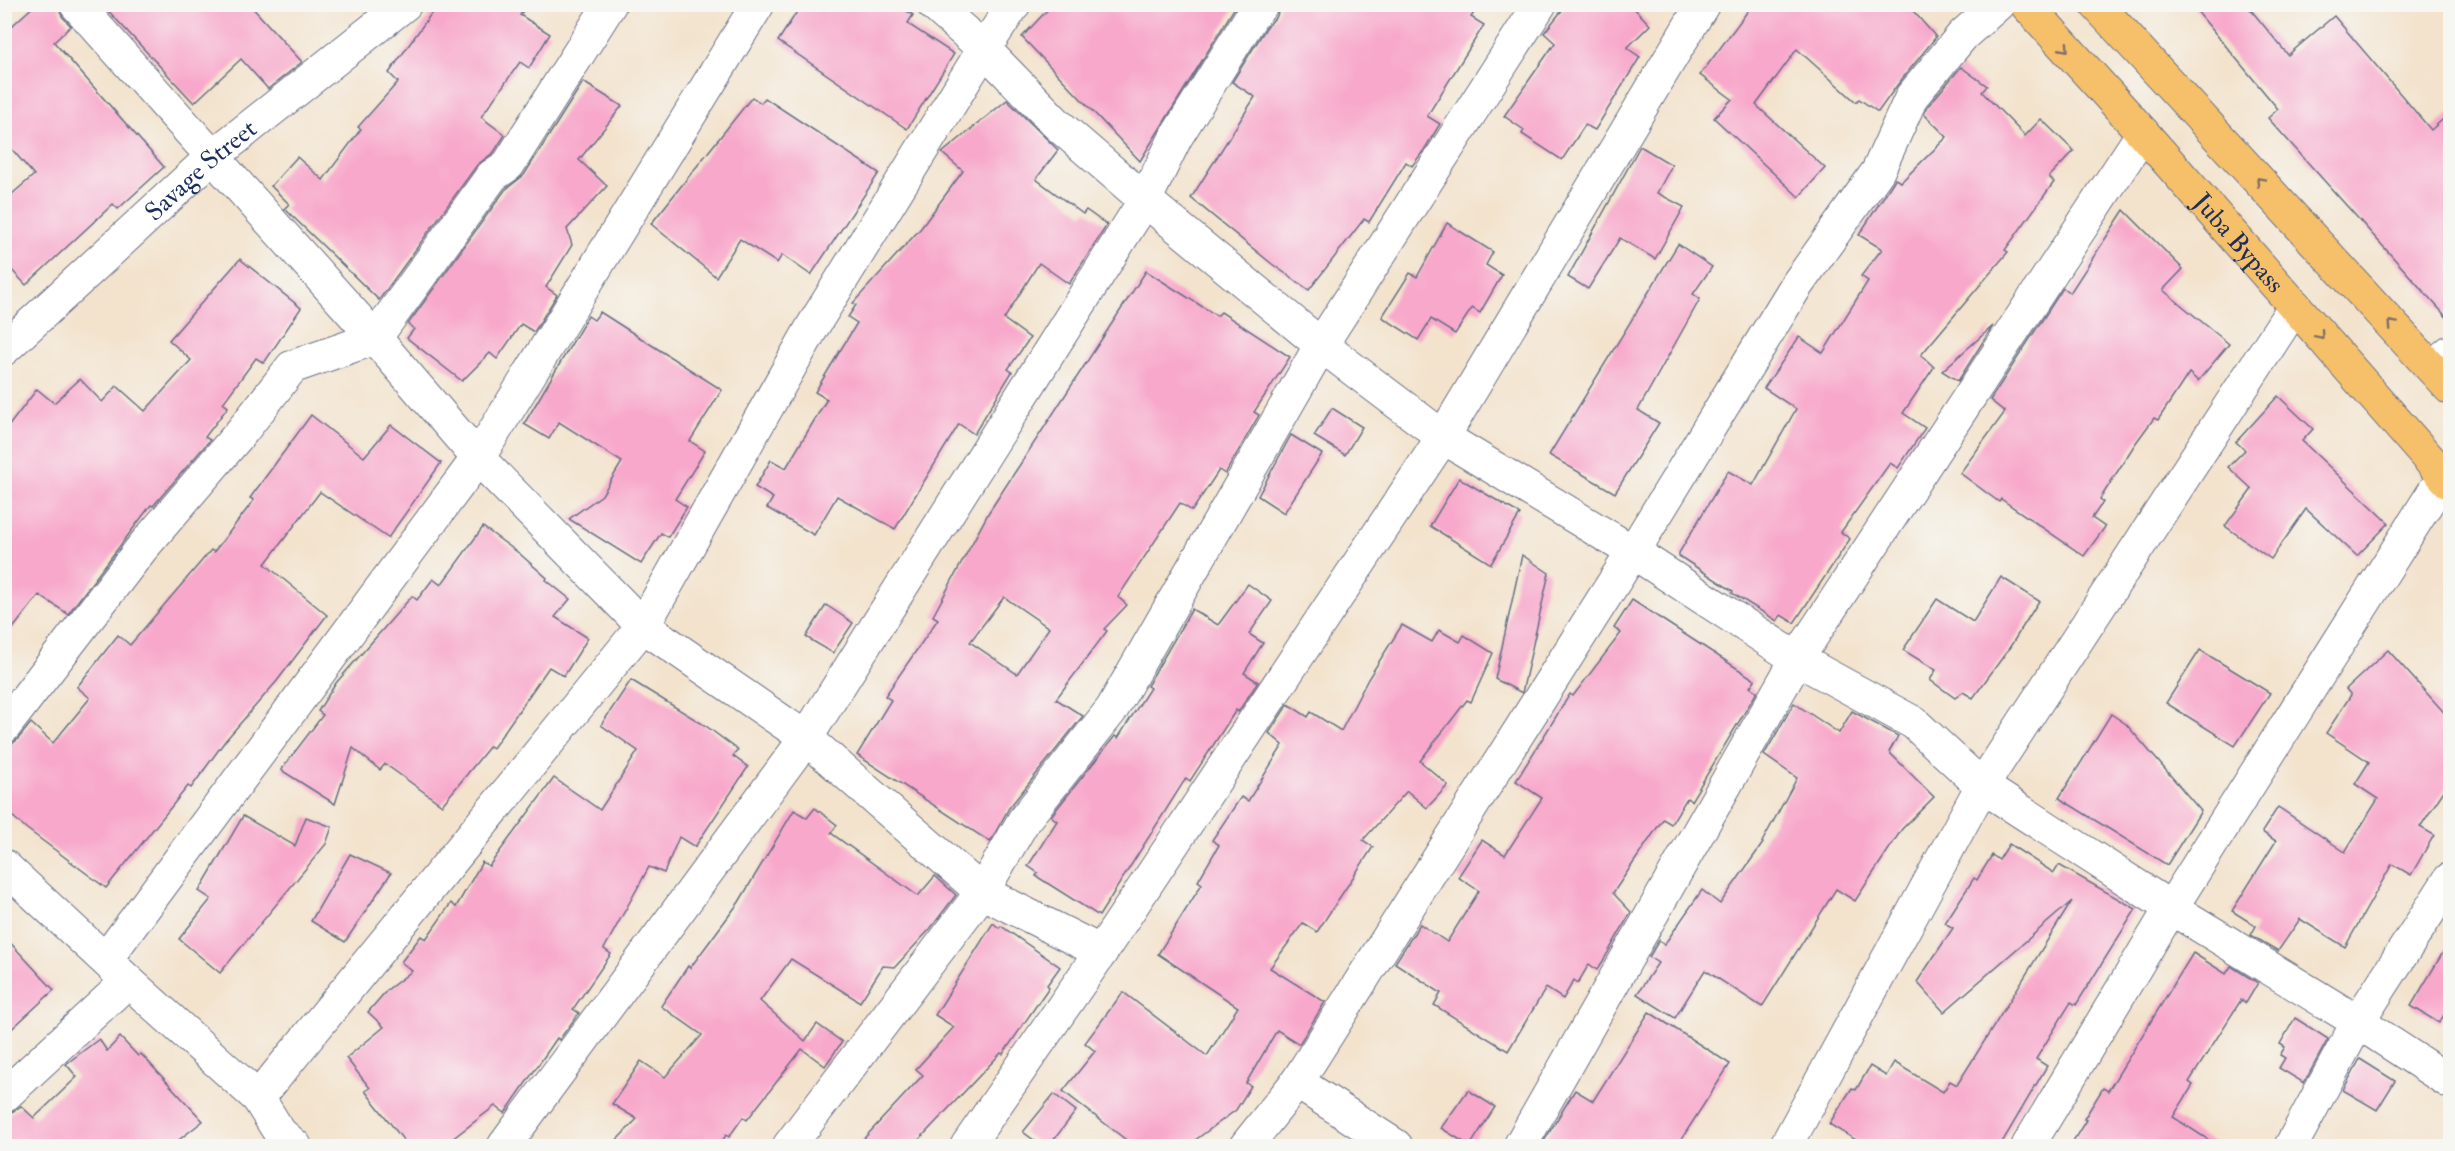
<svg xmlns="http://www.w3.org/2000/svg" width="2455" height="1151" viewBox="0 0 2455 1151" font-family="'IM FELL Double Pica',serif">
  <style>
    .building { fill: #f8a8cb; fill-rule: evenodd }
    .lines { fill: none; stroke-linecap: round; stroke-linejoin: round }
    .street-casing { stroke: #676e85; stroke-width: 35 }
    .primary-casing { stroke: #676e85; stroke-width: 35 }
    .street { stroke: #fff; stroke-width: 33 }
    .primary { stroke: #f6c06b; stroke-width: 33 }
    .oneway { stroke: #7e7064 }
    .labels { text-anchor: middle; stroke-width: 4.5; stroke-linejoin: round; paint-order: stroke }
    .street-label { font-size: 26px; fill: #1b2f5e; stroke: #f6f6f2 }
  </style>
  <rect width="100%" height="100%" fill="#f6f6f2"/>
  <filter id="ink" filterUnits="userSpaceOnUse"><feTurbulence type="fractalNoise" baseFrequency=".0167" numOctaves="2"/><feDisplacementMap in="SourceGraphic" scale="12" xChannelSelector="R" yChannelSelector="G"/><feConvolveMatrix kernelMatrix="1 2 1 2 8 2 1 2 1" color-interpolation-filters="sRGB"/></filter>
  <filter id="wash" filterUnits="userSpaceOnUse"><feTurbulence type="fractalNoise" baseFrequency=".008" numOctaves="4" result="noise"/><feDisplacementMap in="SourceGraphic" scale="24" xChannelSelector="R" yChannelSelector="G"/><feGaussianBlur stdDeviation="1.35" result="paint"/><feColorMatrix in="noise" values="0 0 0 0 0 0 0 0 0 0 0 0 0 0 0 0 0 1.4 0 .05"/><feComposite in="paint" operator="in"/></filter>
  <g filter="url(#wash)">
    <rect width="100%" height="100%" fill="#f3e3cd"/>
    <g id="blocks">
      <!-- building -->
      <g class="building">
        <polygon points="36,4 58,4 62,16 71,26 54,42 164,167 118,209 113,204 26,285 4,262 4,201 34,175 4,140 4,33"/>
        <polygon points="102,4 249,4 302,62 268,89 241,59 194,103"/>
        <polygon points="438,4 528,4 520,15 550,34 529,68 520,62 481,117 505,135 494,152 477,165 379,300 287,211 284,209 289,204 271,186 297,157 323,180 361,129 358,127 398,82 389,73"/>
        <polygon points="802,4 896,4 913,15 908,23 911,26 954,54 907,129 778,41"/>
        <polygon points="1053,4 1237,4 1140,161 1022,37"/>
        <polygon points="1280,4 1480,4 1471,17 1484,25 1427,116 1440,124 1424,150 1412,166 1406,162 1369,222 1364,219 1309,290 1272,264 1191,198 1255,97 1232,82 1266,28 1277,16"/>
        <polygon points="1567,4 1630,4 1650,25 1627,48 1640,57 1595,130 1585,125 1562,160 1522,134 1524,130 1504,116 1555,43 1544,33"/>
        <polygon points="1753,4 1907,4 1936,37 1898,84 1878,112 1859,99 1856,102 1797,49 1756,105 1825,168 1799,197 1714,118 1732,99 1700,75"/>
        <polygon points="2191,4 2246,4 2288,55 2334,16 2431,130 2451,112 2451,322 2268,118 2278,109"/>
        <polygon points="1961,67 1987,86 1982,92 2025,136 2041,119 2074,151 2049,177 2054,182 2005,250 2008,252 1921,355 1934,367 1903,413 1925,428 1898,468 1890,463 1841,532 1850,539 1794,623 1781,615 1777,621 1732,593 1733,591 1679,556 1679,553 1728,471 1753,485 1796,409 1764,388 1799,337 1823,353 1868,281 1861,276 1882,249 1859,235 1895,179 1901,182 1947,137 1924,114 1928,106"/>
        <polygon points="583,82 622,106 579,160 607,186 567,229 572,245 546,287 557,295 534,332 521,324 497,359 490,353 462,381 407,338 414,329 408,324 505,190 524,175"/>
        <polygon points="752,97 761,103 765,98 879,173 811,275 782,255 777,263 740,239 716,277 651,224"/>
        <polygon points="1007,100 1058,150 1036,179 1083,214 1086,210 1107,225 1069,284 1039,263 1004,319 1030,338 1008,369 1012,372 974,434 959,424 895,529 837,496 814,535 767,508 773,498 755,487 771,460 786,468 827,399 815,392 857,323 848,317 856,305 853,303 921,228 963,171 942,153"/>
        <polygon points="1640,146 1672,165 1657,193 1684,207 1655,259 1620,238 1588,289 1568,277"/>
        <polygon points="2124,210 2183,269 2163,290 2229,344 2198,381 2189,373 2158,420 2154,418 2135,444 2100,499 2103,502 2092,518 2105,527 2084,556 2001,499 1999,502 1960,473 2005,412 1990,400 2063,288 2070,293"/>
        <polygon points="1447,223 1493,252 1486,265 1502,275 1480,313 1472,308 1455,334 1431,319 1418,340 1382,317 1410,273 1417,277"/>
        <polygon points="1678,244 1712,267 1693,294 1700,299 1638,410 1659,423 1615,493 1549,455"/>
        <polygon points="240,259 301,308 264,363 256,358 223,403 228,407 205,437 210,440 153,506 151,505 68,614 39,595 4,640 4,432 37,389 54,403 80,379 102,402 117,386 145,411 191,360 169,340"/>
        <path d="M1146,271L1217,316L1221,312L1290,357L1254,412L1259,415L1225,474L1219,470L1192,511L1180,503L1118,597L1127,605L1104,629L1107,631L1056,699L1083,716L1009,808L990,842L857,755L891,700L885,696L938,619L933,616L989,512ZM1004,597L1049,628L1017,674L970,642Z"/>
        <polygon points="600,312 722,390 690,441 705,451 675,499 687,507 668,537 661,533 641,564 569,519 602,495 622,462 559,422 549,439 524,424 588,316 594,320"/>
        <polygon points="1993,326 1958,381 1942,371"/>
        <polygon points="2278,396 2313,429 2302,441 2389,523 2357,556 2306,509 2271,559 2225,526 2252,489 2228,467 2245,450 2236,442"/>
        <polygon points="1332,408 1362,427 1345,455 1314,436"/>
        <polygon points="311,415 364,457 391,425 441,463 388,538 320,492 265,564 327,615 277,681 225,741 191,788 188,786 106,888 27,829 4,809 4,745 12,744 18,739 31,723 53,743 90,698 77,687 118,635 130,645 211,550 214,552 254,500 250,498"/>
        <polygon points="1291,435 1322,454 1284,513 1258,496"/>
        <polygon points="1459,478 1520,514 1491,564 1430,526"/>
        <polygon points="483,527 520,554 547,578 546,580 570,599 555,617 588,638 564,676 549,667 493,748 490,746 442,805 385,764 380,770 353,748 335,804 281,770 323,715 318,711 336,683 412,596 417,600 433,579 441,585"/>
        <polygon points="1522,555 1549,573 1522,693 1495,679"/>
        <polygon points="2001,577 2039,601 2008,650 1973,698 1963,692 1955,698 1930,680 1936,670 1903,650 1937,599 1973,622"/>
        <polygon points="1248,584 1272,601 1249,634 1263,643 1244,673 1258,682 1238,712 1236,710 1190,781 1186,778 1099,916 1036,876 1038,873 1028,866 1057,821 1051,816 1115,736 1118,738 1150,688 1147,686 1192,609 1218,625"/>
        <polygon points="1632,600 1755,680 1750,687 1757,692 1691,801 1687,798 1671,824 1663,819 1613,893 1631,912 1603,961 1597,970 1589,964 1578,983 1574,980 1563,999 1546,988 1508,1051 1434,1005 1441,993 1395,963 1420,924 1447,942 1479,891 1458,877 1482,840 1505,855 1542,798 1516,781 1570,694 1573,696 1621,633 1614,628"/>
        <polygon points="826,605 853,623 833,653 806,637"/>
        <polygon points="1402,625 1432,642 1439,630 1460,642 1464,635 1493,653 1471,702 1467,700 1420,761 1448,785 1427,808 1407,791 1363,840 1373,847 1317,932 1303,923 1270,968 1325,1002 1299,1044 1277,1030 1246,1083 1251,1086 1236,1110 1187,1146 1134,1146 1063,1091 1095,1051 1085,1043 1123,992 1207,1056 1238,1007 1158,954 1202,884 1198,881 1219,845 1212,840 1241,797 1248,801 1283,745 1269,733 1288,704 1308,717 1311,712 1341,731 1368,679"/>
        <polygon points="2200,650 2270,693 2235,746 2166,703"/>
        <polygon points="2388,650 2450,719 2451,780 2420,827 2434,835 2411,875 2392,864 2345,947 2300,919 2278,951 2251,935 2256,926 2232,911 2276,841 2262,832 2278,807 2345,852 2378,799 2355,784 2369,762 2326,733 2351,695 2346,689"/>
        <polygon points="631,680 706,726 738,750 733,756 748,767 695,847 679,837 664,873 649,867 604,949 611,954 573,1009 579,1013 559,1040 557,1038 505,1113 495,1106 443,1146 408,1146 365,1091 370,1088 346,1058 384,1027 368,1012 387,990 412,971 401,962 421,936 426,939 451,903 456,907 482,862 489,866 554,778 600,810 638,751 601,725"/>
        <polygon points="1794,703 1839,733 1852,711 1898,736 1889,752 1934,797 1902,829 1855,901 1836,889 1762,1007 1705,970 1675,1018 1637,994 1658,963 1649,957 1659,940 1664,945 1702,890 1720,904 1763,843 1762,842 1797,778 1764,755"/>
        <polygon points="2111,714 2126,724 2201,811 2167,865 2059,798"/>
        <polygon points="815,808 837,825 831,833 918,896 935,876 956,895 930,929 895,967 883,966 860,1002 791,959 760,1001 805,1041 817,1024 842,1042 825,1066 802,1049 747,1120 743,1117 729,1137 726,1135 719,1146 611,1146 637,1119 612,1104 641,1061 665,1077 702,1035 661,1006 688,966 690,968 739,902 794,810 807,818"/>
        <polygon points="243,816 295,846 306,817 332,827 326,844 220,973 179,939 211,899 199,891"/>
        <polygon points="2009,844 2054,873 2059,865 2136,909 2076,1005 2071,1002 2036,1059 2047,1066 2000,1146 1866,1146 1829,1124 1852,1088 1856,1090 1870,1066 1886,1076 1894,1062 1943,1092 1950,1081 1957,1085 2072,901 1944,1012 1917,982 1953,928 1945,923 1974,878 1977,880 1992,855 1999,860"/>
        <polygon points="350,854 391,873 345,942 311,921"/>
        <polygon points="993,923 999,928 1001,926 1060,967 1047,985 1049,987 1003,1054 1001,1053 913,1146 857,1146 923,1075 916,1069 954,1027 935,1015"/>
        <polygon points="4,936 54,990 4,1036"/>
        <polygon points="2451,939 2451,1004 2439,1023 2411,1006"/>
        <polygon points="2193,953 2226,974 2231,966 2258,983 2246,1003 2241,1000 2189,1082 2193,1085 2173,1117 2218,1146 2070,1146 2086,1120 2084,1119 2103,1088 2108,1091"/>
        <polygon points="1649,1012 1730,1064 1677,1146 1541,1146 1575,1090 1593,1101"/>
        <polygon points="2295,1018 2328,1039 2304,1083 2279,1068 2285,1058 2280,1055 2285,1047 2280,1044"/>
        <polygon points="120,1037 138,1056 141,1054 203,1121 171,1146 4,1146 4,1114 9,1114 21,1106 34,1118 77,1077 66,1064 99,1039 107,1051"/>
        <polygon points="2360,1059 2395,1081 2377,1110 2343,1090"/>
        <polygon points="1468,1090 1495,1107 1470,1146 1441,1128"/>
        <polygon points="1054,1094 1076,1111 1049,1146 1042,1146 1023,1132"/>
      </g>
    </g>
  </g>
  <g filter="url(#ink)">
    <use href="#blocks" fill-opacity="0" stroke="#676e85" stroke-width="1.5"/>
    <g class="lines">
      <defs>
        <g id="street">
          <polyline points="76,4 375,338 478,458 643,626 806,738 982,892 1101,952"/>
          <polyline points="1014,4 984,49 1057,124 1145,200 1321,345 1443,437 1633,552 1797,659 1914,723 1982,786 2171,908 2358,1022 2450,1082"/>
          <path id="s1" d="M4,349L212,157L405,4"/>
          <polyline points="2432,367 2450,352"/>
          <polyline points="4,727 142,548 243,430 292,367 375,338 492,176 508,165 610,4"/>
          <polyline points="4,866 128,981 258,1098 280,1133 295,1146"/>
          <polyline points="106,959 478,458 758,4"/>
          <polyline points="1297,1082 1396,1146"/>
          <polyline points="4,1096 128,981"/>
          <polyline points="258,1098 643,626 813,326 984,49 933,4"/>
          <polyline points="504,1146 806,738 1145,200 1176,137 1251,17 1262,4"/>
          <polyline points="789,1146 982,892 1024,820 1112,709 1321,345 1540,4"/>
          <polyline points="967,1146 1101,952 1443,437 1703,4"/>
          <polyline points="1246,1146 1297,1082 1633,552 1796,286 1878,171 1912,96 1963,35 1998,4"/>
          <polyline points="1520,1146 1797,659 2143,133"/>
          <polyline points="1786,1146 1982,786 2295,306"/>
          <polyline points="2028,1146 2171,908 2444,476"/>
          <polyline points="2291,1146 2358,1022 2450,879"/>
        </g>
        <g id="primary">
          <path id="s2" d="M2026,4L2143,133L2450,483"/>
          <polyline points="2096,4 2450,388"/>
        </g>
      </defs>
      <!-- street casing -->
      <use href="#street" class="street-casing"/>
      <!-- primary casing -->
      <use href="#primary" class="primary-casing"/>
      <!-- street -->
      <use href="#street" class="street"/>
      <!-- primary -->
      <use href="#primary" class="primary"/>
    </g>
    <!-- one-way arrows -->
    <defs><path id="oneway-chevron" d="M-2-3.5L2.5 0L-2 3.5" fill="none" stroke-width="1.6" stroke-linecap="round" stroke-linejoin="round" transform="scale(1.5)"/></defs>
    <g class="oneway">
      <use href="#oneway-chevron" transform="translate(2065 48) rotate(48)"/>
      <use href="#oneway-chevron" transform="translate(2260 181) rotate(-133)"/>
      <use href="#oneway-chevron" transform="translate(2392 324) rotate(-133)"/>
      <use href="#oneway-chevron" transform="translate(2320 335) rotate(49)"/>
    </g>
  </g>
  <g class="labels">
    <!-- street labels -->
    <g class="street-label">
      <text dy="9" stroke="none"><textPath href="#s1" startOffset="266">Savage Street</textPath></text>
      <text dy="9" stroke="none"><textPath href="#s2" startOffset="320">Juba Bypass</textPath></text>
    </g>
  </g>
  <!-- margin -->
  <rect width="2455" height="1151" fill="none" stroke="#f6f6f2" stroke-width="24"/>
</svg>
